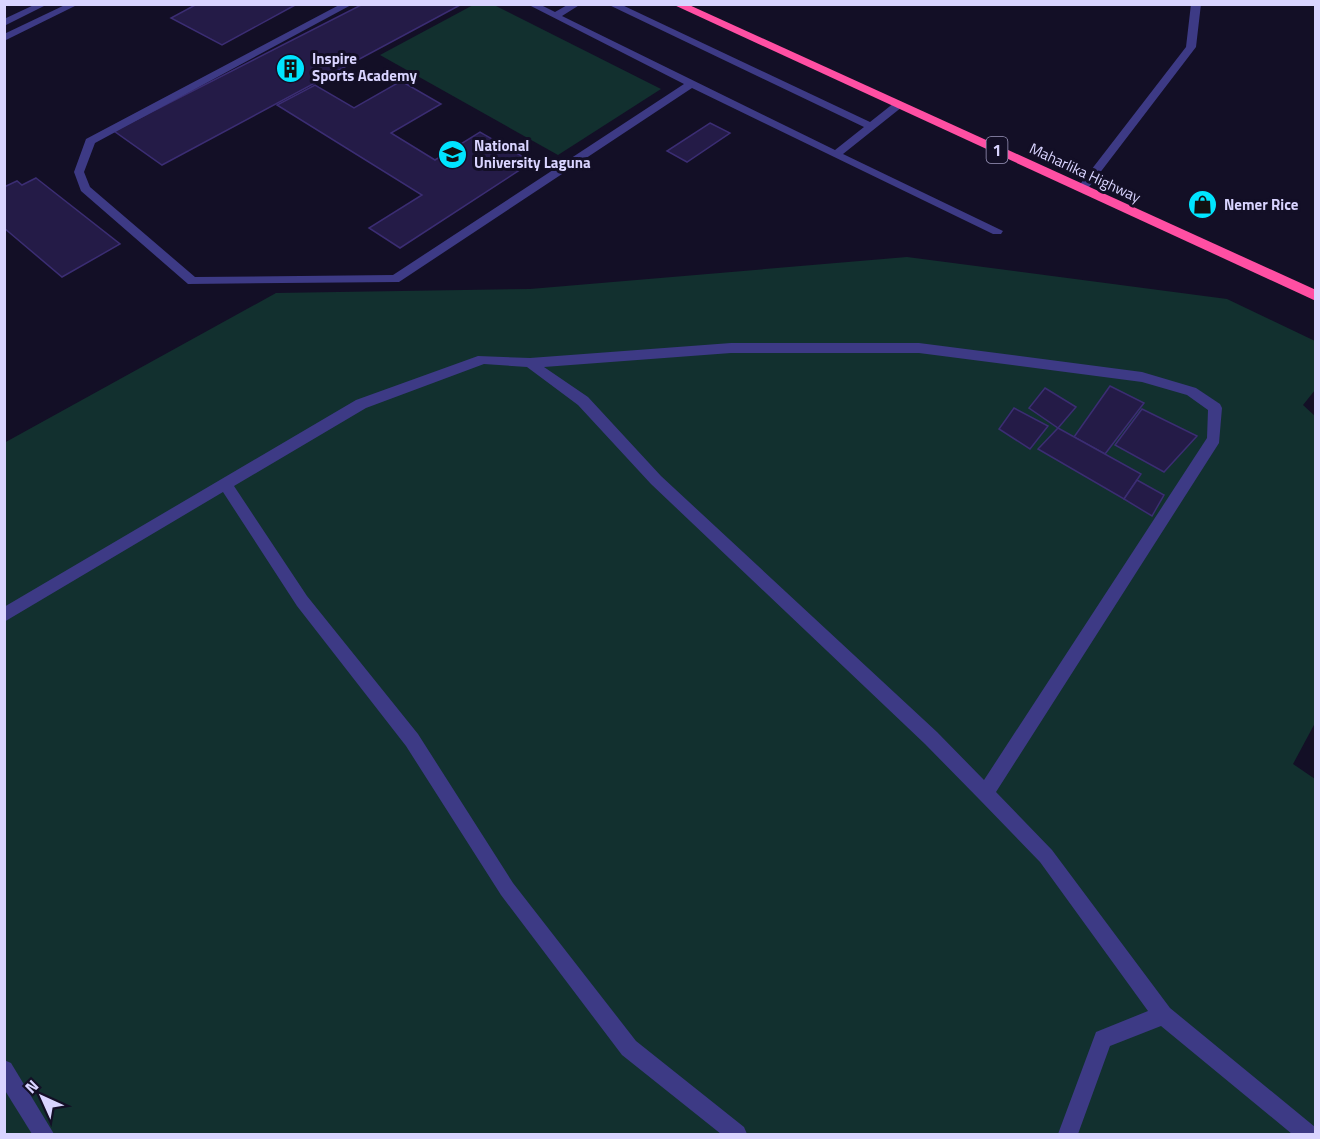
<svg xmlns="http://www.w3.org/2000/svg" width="1320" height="1139" viewBox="0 0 1320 1139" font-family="'Titillium Web',sans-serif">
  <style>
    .green { fill: #12302f }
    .building { fill: #241b47; stroke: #3b2d73; stroke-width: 1.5 }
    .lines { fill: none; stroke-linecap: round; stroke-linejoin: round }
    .lane { fill: #3d3a85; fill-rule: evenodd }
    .street { fill: #3d3a85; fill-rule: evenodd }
    .highway { fill: #ff4fa3; fill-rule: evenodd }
    .labels { text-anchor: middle; stroke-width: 6; stroke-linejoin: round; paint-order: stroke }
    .far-poi-label { font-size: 15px; font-weight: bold; fill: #d9d4ff; stroke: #130f26; text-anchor: start }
    .far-street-label { font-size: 15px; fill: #d9d4ff; stroke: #130f26 }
    .shield { fill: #130f26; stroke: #9e99be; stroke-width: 1.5 }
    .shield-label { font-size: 16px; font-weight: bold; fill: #d9d4ff }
  </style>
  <rect width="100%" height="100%" fill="#130f26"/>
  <!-- green -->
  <g class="green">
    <polygon points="475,4 494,5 661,89 558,155 380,55"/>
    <polygon points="907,257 1227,299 1315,341 1315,390 1303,405 1316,417 1315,723 1293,764 1315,779 1315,1134 5,1134 4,443 276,293 530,289"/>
  </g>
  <!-- building -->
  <g class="building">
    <polygon points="197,4 297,4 222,45 171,18"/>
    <polygon points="363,4 462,4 162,165 114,131"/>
    <polygon points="401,81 441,104 391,133 435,160 480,132 532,162 400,248 369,228 422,195 277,105 315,85 354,108"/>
    <polygon points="710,123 730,133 687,162 667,151"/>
    <polygon points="36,178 120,244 62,277 4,228 4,187 17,181 22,185"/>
    <polygon points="1110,386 1144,403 1105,454 1074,437"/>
    <polygon points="1045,388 1076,407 1058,428 1029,408"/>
    <polygon points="1014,408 1048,426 1030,449 999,429"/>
    <polygon points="1142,409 1197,436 1164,472 1115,445"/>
    <polygon points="1058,428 1141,474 1124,499 1038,449"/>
    <polygon points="1137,480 1164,495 1152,516 1124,499"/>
  </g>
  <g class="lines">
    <!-- lane -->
    <g class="lane">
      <polygon points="36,4 48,4 4,26 4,19"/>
      <polygon points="67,4 79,4 4,41 4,34"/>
      <polygon points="341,4 353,4 95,143 84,172 90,187 195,277 393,275 684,84 527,4 539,4 555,12 569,4 581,4 562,16 835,150 864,127 607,4 620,4 870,122 894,103 902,103 902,107 843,154 1003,231 1001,234 993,234 692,88 399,282 188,284 81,191 74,172 86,139"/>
      <polygon points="1191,4 1201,4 1196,47 1086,191 1078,191 1078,187 1186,47"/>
    </g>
    <!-- street -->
    <g class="street">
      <path d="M731,343H919L1142,372L1196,388L1220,404L1222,408L1219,443L996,792L1052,850L1170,1008L1315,1127L1316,1134H1292L1161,1026L1110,1046L1078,1134H1058L1096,1032L1148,1011L1040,862L979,799L925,744L651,484L578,405L527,367L484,364L366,408L234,486L307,596L418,734L513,883L636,1041L744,1127L747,1134H721L622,1055L501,895L406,746L297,606L223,492L4,622V607L356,400L478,356L530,358ZM731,353H919L1142,382L1187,395L1208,410L1207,438L984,780L937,732L661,476L588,397L544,367Z"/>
      <polygon points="4,1060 11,1063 54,1134 32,1134 4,1089"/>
    </g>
    <!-- highway -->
    <polygon class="highway" points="672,4 687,4 1316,290 1316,301"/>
  </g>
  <!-- icons -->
  <defs>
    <symbol id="building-disc" viewBox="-11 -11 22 22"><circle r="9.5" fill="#00e5ff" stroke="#130f26"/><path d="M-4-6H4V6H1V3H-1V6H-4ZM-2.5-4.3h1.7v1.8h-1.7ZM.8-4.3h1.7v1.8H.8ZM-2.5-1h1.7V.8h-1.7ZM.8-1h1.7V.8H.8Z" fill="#111"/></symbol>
    <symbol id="university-disc" viewBox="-11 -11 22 22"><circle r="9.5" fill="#00e5ff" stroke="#130f26"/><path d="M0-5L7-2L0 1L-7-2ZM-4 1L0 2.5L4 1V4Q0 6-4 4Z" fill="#111"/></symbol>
    <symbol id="shop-disc" viewBox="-11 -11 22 22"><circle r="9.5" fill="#00e5ff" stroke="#130f26"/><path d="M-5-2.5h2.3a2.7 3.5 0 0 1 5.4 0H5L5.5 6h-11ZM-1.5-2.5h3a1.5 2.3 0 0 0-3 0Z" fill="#111"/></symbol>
  </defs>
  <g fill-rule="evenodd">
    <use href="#building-disc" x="274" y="52" width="33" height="33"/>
    <use href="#university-disc" x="436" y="138" width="33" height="33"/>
    <use href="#shop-disc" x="1186" y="188" width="33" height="33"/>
  </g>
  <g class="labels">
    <!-- far-poi labels -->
    <g class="far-poi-label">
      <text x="312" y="64">Inspire<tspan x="312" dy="17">Sports Academy</tspan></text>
      <text x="474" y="151">National<tspan x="474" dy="17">University Laguna</tspan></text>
      <text x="1224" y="210">Nemer Rice</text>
    </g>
    <!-- far-street labels -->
    <g class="far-street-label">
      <text transform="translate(1085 173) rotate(25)" y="5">Maharlika Highway</text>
    </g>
    <!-- shield labels -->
    <rect class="shield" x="986.5" y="137" width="21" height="26" rx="4.5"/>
    <g class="shield-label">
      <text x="997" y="156">1</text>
    </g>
  </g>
  <!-- border -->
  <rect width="1320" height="1139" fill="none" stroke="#d9d4ff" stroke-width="12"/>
  <!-- north arrow -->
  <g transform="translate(42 1097) rotate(315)" stroke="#130f26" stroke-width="4.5" paint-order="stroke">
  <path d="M0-4.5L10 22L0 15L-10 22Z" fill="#d9d4ff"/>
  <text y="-9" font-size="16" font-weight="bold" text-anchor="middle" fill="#d9d4ff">N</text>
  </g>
</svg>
